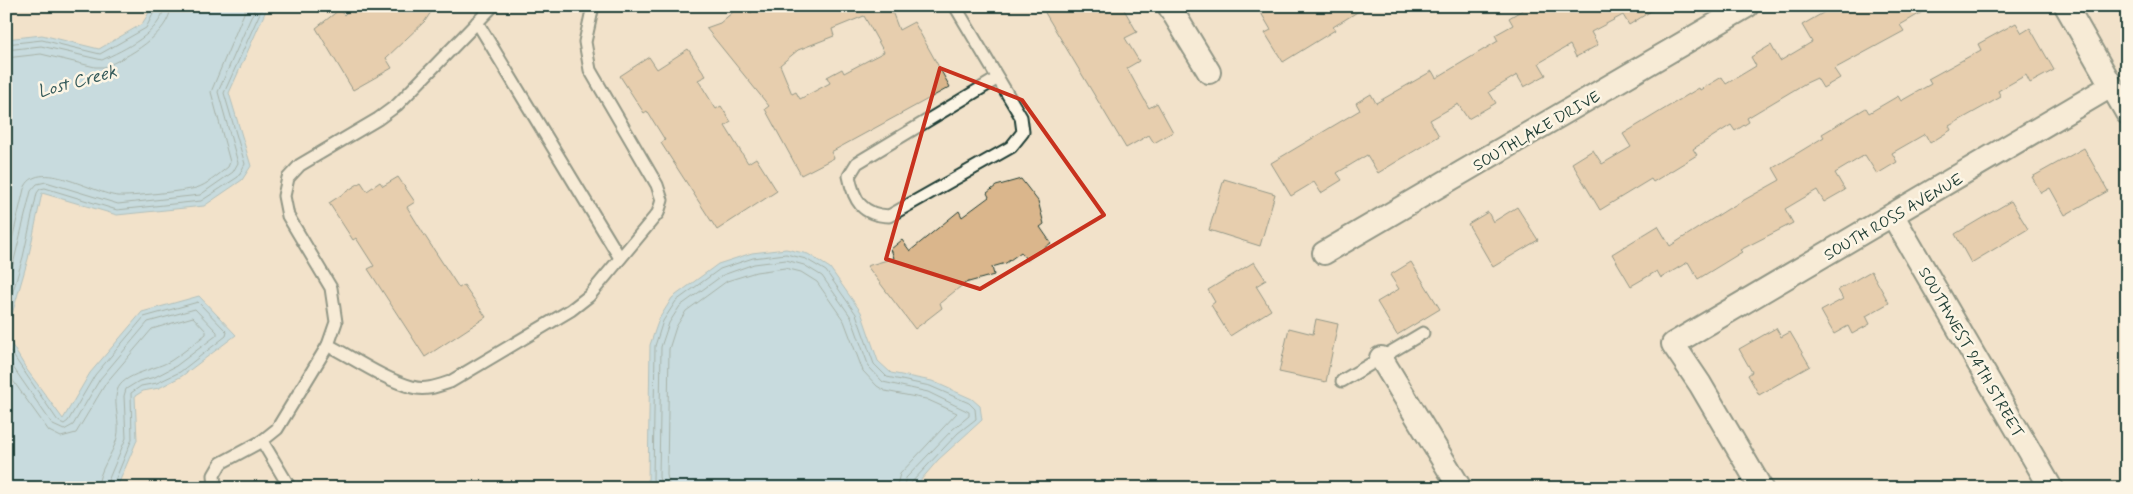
<svg xmlns="http://www.w3.org/2000/svg" width="2133" height="494" viewBox="0 0 2133 494" font-family="Mynerve,sans-serif">
  <style>
    .water { fill: #94d3f5; stroke: #6597a8 }
    .lines { fill: none; stroke-linecap: round; stroke-linejoin: round }
    .shore { stroke: #4e7981; stroke-width: 1 }
    .building { fill: #dab68c; stroke: #1f3d34; fill-rule: evenodd }
    .service-casing { stroke: #1f3d34; stroke-width: 15 }
    .minor-casing { stroke: #1f3d34; stroke-width: 26 }
    .service { stroke: #fcf5e5; stroke-width: 11 }
    .minor { stroke: #fcf5e5; stroke-width: 22 }
    .marked { fill: none; stroke: #c8321e; stroke-width: 4; stroke-linejoin: round }
    .labels { text-anchor: middle; stroke-width: 5; stroke-linejoin: round; paint-order: stroke }
    .street-label { font-size: 16px; fill: #1f3d34; stroke: #fcf5e5 }
    .water-label { font-size: 18px; font-style: italic; fill: #365b5b; stroke: #fcf5e5 }
  </style>
  <rect width="100%" height="100%" fill="#f2e2ca"/>
  <filter id="ink" filterUnits="userSpaceOnUse"><feTurbulence type="fractalNoise" baseFrequency=".02" numOctaves="2"/><feDisplacementMap in="SourceGraphic" scale="10" xChannelSelector="R" yChannelSelector="G"/><feConvolveMatrix kernelMatrix="1 2 1 2 8 2 1 2 1" color-interpolation-filters="sRGB"/></filter>
  <g filter="url(#ink)">
    <!-- water -->
    <g class="water">
      <polygon points="153,6 268,6 229,93 251,166 242,180 204,206 117,215 42,193 28,259 6,335 6,39 42,35 99,49 142,24"/>
      <polygon points="786,249 808,254 830,268 861,312 878,361 891,373 932,381 972,399 980,406 982,420 938,460 914,488 652,488 648,482 650,345 659,319 672,298 718,264 752,253"/>
      <polygon points="199,296 236,335 182,376 159,388 143,391 135,396 137,440 118,485 115,488 6,488 6,335 27,370 63,419 90,373 142,312"/>
    </g>
    <g class="lines">
      <!-- shore -->
      <g class="shore">
        <polyline points="6,44 42,40 100,54 146,28 157,6"/>
        <path d="M6,50L41,46L102,60C123,50 162,33 164,6"/>
        <path d="M6,58L41,54L95,67H104C127,58 170,34 171,6"/>
        <path d="M6,265L24,189C36,156 94,194 118,196C130,197 184,191 196,188C207,185 219,174 228,167L230,162L211,92L247,6"/>
        <polyline points="6,293 31,191 37,184 46,182 118,204 200,195 233,172 238,163 218,92 256,6"/>
        <polyline points="6,315 23,257 37,193 40,189 45,188 117,210 201,201 238,177 245,164 224,93 263,6"/>
        <polyline points="6,345 58,421 64,424 68,421 95,375 144,317 198,302 227,332 226,336 180,372 157,383 141,386 131,393 132,439 112,488"/>
        <polyline points="6,357 53,425 64,430 73,425 100,379 148,322 195,309 217,332 217,335 176,366 155,377 139,381 126,389 124,396 126,438 105,488"/>
        <path d="M6,371L49,431L61,437L76,433L106,383L152,329L193,317L206,331V334C195,343 184,352 172,360C157,370 122,373 117,391C113,406 121,423 117,438C113,454 98,471 98,488"/>
        <polyline points="656,488 653,479 655,346 663,321 676,301 720,269 753,258 786,254 806,259 826,271 856,314 874,364 887,377 930,386 969,403 975,409 976,419 958,433 911,483 910,488"/>
        <polyline points="662,488 659,477 661,347 669,323 680,306 723,275 754,264 786,260 804,265 822,276 851,317 869,367 883,382 928,392 969,412 969,416 953,429 906,478 903,488"/>
        <polyline points="670,488 667,475 669,349 676,327 686,311 727,281 756,272 785,268 801,272 817,282 844,321 863,371 877,386 885,391 926,399 957,413 900,474 896,488"/>
      </g>
    </g>
    <!-- building -->
    <g class="building">
      <polygon points="353,6 435,6 425,21 386,58 392,68 353,90 316,28 339,10 344,15"/>
      <path d="M740,6H745L751,13L760,6H890L899,30L914,22L950,87L831,152L834,158L801,175L765,109L769,106L706,28L720,23ZM864,16L884,52L844,73L842,69L827,77L830,83L800,99L796,92L792,94L780,65L798,50L834,36L832,29Z"/>
      <polygon points="1041,6 1122,6 1137,32 1125,38 1139,61 1127,68 1149,108 1157,103 1173,132 1154,143 1149,135 1126,148"/>
      <polygon points="1257,6 1367,6 1333,27 1335,30 1283,62 1265,33 1271,30"/>
      <polygon points="1529,6 1659,6 1629,25 1623,15 1591,32 1598,45 1576,57 1570,45 1539,63 1546,75 1524,87 1517,75 1489,92 1496,103 1468,119 1458,104 1430,120 1439,136 1378,173 1367,155 1337,173 1342,180 1321,193 1314,182 1291,196 1271,163 1360,110 1356,103 1371,94 1376,103 1432,71 1436,78 1498,41 1495,35 1513,25 1509,18"/>
      <polygon points="1835,6 1933,6 1900,25 1904,31 1834,69 1840,78 1823,88 1817,78 1804,84 1747,118 1749,122 1735,131 1731,125 1693,149 1697,155 1653,182 1651,179 1600,210 1572,163 1593,150 1602,164 1631,147 1623,134 1699,88 1700,90 1722,77 1726,84 1756,66 1751,57 1771,45 1780,61 1812,42 1802,25"/>
      <polygon points="2016,23 2022,33 2030,28 2054,70 2030,83 2026,75 1998,91 2001,97 1949,126 1951,130 1930,143 1925,134 1892,153 1897,162 1877,174 1865,155 1835,173 1845,190 1824,202 1817,190 1785,209 1793,223 1740,250 1742,252 1698,279 1688,262 1661,278 1657,271 1631,286 1612,254 1658,226 1670,246 1728,209 1780,180 1773,168 1824,137 1822,134 1866,108 1869,113 1898,96 1901,101 1931,84 1928,79 1981,50 1978,44"/>
      <polygon points="688,49 706,76 698,80 716,109 721,106 731,122 725,126 748,163 756,158 777,191 717,230 661,143 665,140 647,111 644,113 620,76 649,57 657,69"/>
      <polygon points="2084,148 2108,191 2065,215 2050,188 2041,193 2032,177"/>
      <polygon points="398,177 415,202 407,207 425,236 459,288 464,285 486,317 425,357 368,269 374,266 356,238 353,240 329,203 361,182 367,191 380,182 383,186"/>
      <polygon points="1021,179 1038,201 1044,224 1040,227 1051,243 1027,261 1021,252 1006,263 992,267 994,275 965,283 940,303 942,308 915,329 867,266 894,258 891,249 902,240 910,251 959,211 962,217 989,197 987,193 996,186"/>
      <polygon points="1224,179 1275,194 1260,246 1209,230"/>
      <polygon points="2011,201 2028,229 1971,263 1955,234"/>
      <polygon points="1517,207 1538,240 1493,267 1468,224 1488,212 1493,222"/>
      <polygon points="1254,262 1266,280 1256,286 1271,310 1230,336 1211,305 1215,302 1208,290"/>
      <polygon points="1411,262 1440,309 1397,335 1377,302 1399,289 1390,275"/>
      <polygon points="1871,271 1889,303 1866,316 1870,324 1852,334 1848,326 1834,334 1821,311 1843,299 1838,290"/>
      <polygon points="1316,319 1338,324 1326,382 1279,372 1289,328 1313,334"/>
      <polygon points="1776,328 1781,337 1790,332 1810,366 1759,395 1748,375 1752,372 1739,349"/>
    </g>
    <g class="lines">
      <defs>
        <g id="service">
          <path d="M955,6L1021,117L1023,132L1011,147L889,216C862,215 854,201 849,176L857,163L998,78"/>
          <polyline points="477,22 620,258"/>
          <polyline points="328,345 336,322 331,288 288,216 284,196 288,178 300,165 378,119 397,105 493,6"/>
          <polyline points="1342,381 1423,333"/>
          <polyline points="262,441 290,488"/>
          <path d="M215,488L214,475L221,463L262,441L277,429L328,345C355,359 383,379 412,387C425,391 438,386 450,382L571,310L589,296L658,213L662,200L657,185L590,70L585,42L593,6"/>
        </g>
        <g id="minor">
          <polyline points="1169,6 1209,72"/>
          <polyline points="2066,6 2127,113"/>
          <polyline points="1893,216 2051,488"/>
          <polyline points="1324,253 1747,6"/>
          <polyline points="1381,358 1460,488"/>
          <polyline points="1761,488 1700,384 1673,344 2111,86"/>
        </g>
      </defs>
      <!-- service casing -->
      <use href="#service" class="service-casing"/>
      <!-- minor casing -->
      <use href="#minor" class="minor-casing"/>
      <!-- service -->
      <use href="#service" class="service"/>
      <!-- minor -->
      <use href="#minor" class="minor"/>
    </g>
  </g>
  <!-- marked area -->
  <path d="M0 0H2133V494H0ZM940,68L1022,100L1104,215L980,289L886,259Z" fill="#f2e2ca" fill-opacity=".55" fill-rule="evenodd"/>
  <path class="marked" d="M940,68L1022,100L1104,215L980,289L886,259Z"/>
  <g class="labels">
    <!-- street labels -->
    <g class="street-label">
      <text transform="translate(1536 130) rotate(-30)" y="6">SOUTHLAKE DRIVE</text>
      <text transform="translate(1893 216) rotate(-30)" y="6">SOUTH ROSS AVENUE</text>
      <text transform="translate(1972 352) rotate(60)" y="6">SOUTHWEST 94TH STREET</text>
    </g>
    <!-- water labels -->
    <g class="water-label">
      <text transform="translate(77 81) rotate(-15)" y="6">Lost Creek</text>
    </g>
  </g>
  <!-- margin -->
  <rect width="2133" height="494" fill="none" stroke="#fcf5e5" stroke-width="25"/>
  <rect x="12" y="12" width="2108" height="469" fill="none" stroke="#1f3d34" stroke-width="2" filter="url(#ink)"/>
</svg>
